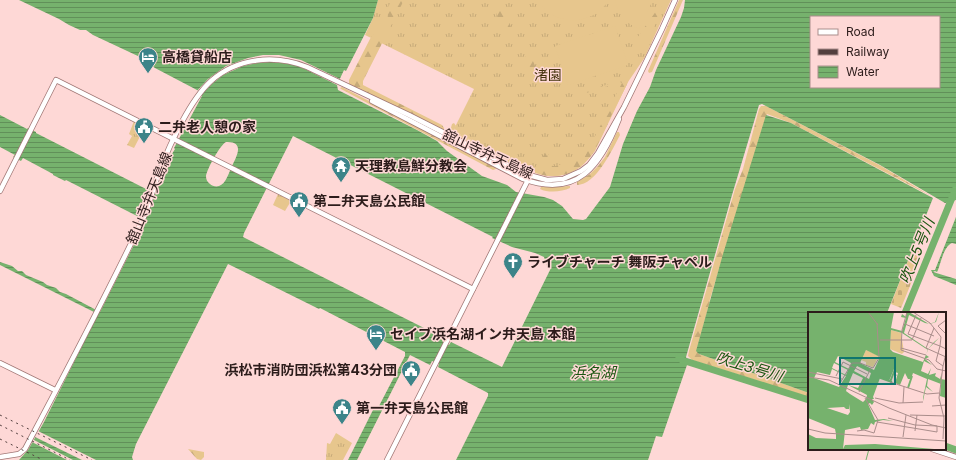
<svg xmlns="http://www.w3.org/2000/svg" width="956" height="460" viewBox="0 0 956 460" font-family="Inter,'Noto Sans JP',sans-serif">
  <style>
    .grass { fill: url(#grass-tufts) }
    .forest { fill: url(#forest-firs) }
    .cemetery { fill: url(#cemetery-stones) }
    .pitch { fill: #e7c68d }
    .water { fill: url(#water-rules); fill-rule: evenodd }
    .pier { fill: #fed8d6 }
    .lines { fill: none; stroke-linecap: round; stroke-linejoin: round }
    .stream { stroke: #76b26d; stroke-width: 1 }
    .river { stroke: #76b26d; stroke-width: 7 }
    .secondary-casing { stroke: #a17775; stroke-width: 6 }
    .secondary { stroke: #fff; stroke-width: 4.5 }
    .rail { stroke: #533f3e; stroke-width: 1; stroke-dasharray: 2 4; stroke-linecap: butt }
    .labels { text-anchor: middle; stroke-width: 3; stroke-linejoin: round; paint-order: stroke }
    .poi-label { font-size: 14px; font-weight: bold; fill: #2c1c1b; stroke: #fed8d6; text-anchor: start }
    .park-label { font-size: 14px; fill: #46340e; stroke: #fed8d6 }
    .street-label { font-size: 14px; fill: #2c1c1b; stroke: #fed8d6 }
    .water-label { font-size: 15px; font-style: italic; fill: #1b5611; stroke: #fed8d6 }
    .inset-river { fill: none; stroke: #76b26d; stroke-width: 2 }
    .inset-road { fill: none; stroke: #aa8d8b; stroke-width: 1 }
    .view { fill: #0f766e; fill-opacity: 0.15; stroke: #0f766e; stroke-width: 2 }
    .inset-edge { fill: none; stroke: #2c1c1b; stroke-width: 2 }
  </style>
  <defs>
    <pattern id="grass-tufts" width="24" height="20" patternUnits="userSpaceOnUse"><rect width="24" height="20" fill="#e7c68d"/><path d="M3 7l-1-3M5 7V3M7 7l1-3M15 17l-1-3M17 17v-4M19 17l1-3" fill="none" stroke="#c6aa79"/></pattern>
    <pattern id="forest-firs" width="22" height="20" patternUnits="userSpaceOnUse"><rect width="22" height="20" fill="#e7c68d"/><path d="M5 1l3.5 6h-7zM16 11l3.5 6h-7z" fill="#c6aa79"/></pattern>
    <pattern id="cemetery-stones" width="16" height="16" patternUnits="userSpaceOnUse"><rect width="16" height="16" fill="#e7c68d"/><path d="M2 7V4a2 2 0 0 1 4 0v3zM10 15v-3a2 2 0 0 1 4 0v3z" fill="#c6aa79"/></pattern>
    <pattern id="water-rules" width="6" height="5" patternUnits="userSpaceOnUse"><rect width="6" height="5" fill="#76b26d"/><path d="M0 2.5h6" fill="none" stroke="#619059"/></pattern>
  </defs>
  <rect width="100%" height="100%" fill="#fed8d6"/>
  <!-- grass -->
  <g class="grass">
    <path d="M378,0H671L645,57L628,82L595,151C579,172 561,181 535,173V171L453,131L474,89L365,35L373,18Z"/>
    <polygon points="134,121 145,127 134,148 127,145 132,136 129,134"/>
    <polygon points="278,194 291,201 285,211 273,205"/>
    <polygon points="336,433 352,443 343,460 326,460 327,443 330,444"/>
  </g>
  <!-- forest -->
  <g class="forest">
    <polygon points="392,0 404,0 363,81 363,85 442,125 444,128 444,129 442,130 349,84 349,80 372,35 382,29 388,16 386,11"/>
    <polygon points="492,0 502,0 513,34 512,35 506,37 504,36"/>
    <polygon points="679,0 683,0 652,72 649,73 648,71"/>
    <polygon points="661,6 662,8 649,39 643,40 638,46 636,45 637,38 659,7"/>
    <polygon points="529,50 538,74 537,78 535,79 533,76 525,56 525,52"/>
    <path d="M630,77C625,90 617,103 611,116C598,142 590,175 554,176C548,176 542,176 537,172L536,169L549,146L551,149L545,161C553,168 555,167 564,163L572,167L577,158L583,160L622,83L620,82L577,96H576V95Z"/>
    <polygon points="342,87 495,166 496,169 493,170 341,89 340,88"/>
    <polygon points="761,106 766,106 881,166 931,196 791,123 767,114 710,299 709,305 697,349 699,354 809,393 809,397 692,360 688,356 689,351 735,189 743,169 759,109"/>
    <polygon points="454,123 456,126 453,131 519,163 520,165 513,165 499,157 457,137 450,131 452,124"/>
    <path d="M617,132H619L620,135C612,150 596,185 577,185V182L590,174L598,166L605,157Z"/>
    <path d="M568,186H570V188C562,192 548,193 540,189L541,187H558Z"/>
    <polygon points="188,449 204,452 204,457 201,460 197,459"/>
  </g>
  <!-- cemetery -->
  <polygon class="cemetery" points="913,248 921,251 914,268 912,281 901,308 891,304"/>
  <!-- pitch -->
  <g class="pitch">
    <path d="M544,0H609C593,25 560,27 541,5Z"/>
    <path d="M615,0H653L639,29C626,24 618,14 615,0Z"/>
    <polygon points="615,26 628,65 568,85 555,46"/>
  </g>
  <!-- water -->
  <g class="water">
    <path d="M19,0H378L373,18L346,71L344,70L337,85L338,90L417,130L437,141L447,151L482,176L507,185L516,192L544,197L553,200L562,206L573,219L583,220L586,219L610,187L623,144L637,111L650,87L656,70L681,17L684,8L685,0H956V200L945,203L880,165L762,104L759,105L732,195L686,357L687,365L662,437L656,436L648,460H456L488,396V393L438,367L439,364L432,361L430,365L410,355L357,460H348L374,408L379,406L405,356V352L320,308L319,309L228,264L136,444L132,457L133,460H19L28,450L44,422L98,314L0,265V262L12,266L18,271H22L26,275L43,282L47,285L56,288L60,292L66,294L100,312L145,223L138,219L139,217L66,180L65,181L53,175V174L23,158L21,161L13,157L15,155L0,147V115L27,129L28,128L36,132V133L148,190L149,188L157,190L164,167L175,149L174,148L202,96L197,90L155,68L140,57L93,35L86,30H80L69,25L59,19ZM811,17H939V87H811ZM293,136L493,237L492,238L512,247L535,253L544,257L547,266L551,268L502,367L451,342L449,345L442,341L444,338L243,237L244,233ZM226,142C245,141 237,156 232,166C229,172 226,184 219,186C216,187 212,186 210,184C207,182 206,179 206,176C207,169 220,145 226,142Z"/>
    <polygon points="766,115 791,123 933,198 887,313 809,313 809,393 699,354 696,351 723,254"/>
    <path d="M956,217V244L952,243C944,246 941,262 938,270L937,272L935,271L933,272L956,279V285L934,276L931,270H935Z"/>
  </g>
  <!-- pier -->
  <g class="pier">
    <polygon points="263,55 279,55 301,60 342,80 339,86 305,69 292,64 271,62 257,63 243,66 223,75 212,84 201,95 196,92 208,79 226,66 248,58"/>
    <polygon points="36,430 96,460 82,460 33,436"/>
    <polygon points="32,439 73,460 67,460 30,441"/>
  </g>
  <g class="lines">
    <!-- stream -->
    <polyline class="stream" points="866,460 869,449"/>
    <!-- river -->
    <g class="river">
      <polyline points="905,313 956,188"/>
      <polyline points="679,357 682,360 809,400"/>
      <polyline points="945,446 956,450"/>
    </g>
    <defs>
      <g id="secondary">
        <path d="M372,101L523,179C578,199 601,165 619,119"/>
        <polyline points="0,191 56,80 473,289"/>
        <polyline points="0,363 55,390"/>
        <polyline points="932,449 956,457"/>
        <path d="M0,457L19,454L25,449C65,374 105,298 142,221C150,205 153,187 160,170C170,144 190,100 211,81C237,58 274,54 307,67L409,115L525,174L547,180L563,179L581,171L589,165L598,153L624,107L662,29L675,0"/>
        <polyline points="387,460 529,178"/>
      </g>
    </defs>
    <!-- secondary casing -->
    <use href="#secondary" class="secondary-casing"/>
    <!-- secondary -->
    <use href="#secondary" class="secondary"/>
    <!-- rail -->
    <g class="rail">
      <polyline points="0,415 92,460"/>
      <polyline points="0,425 70,460"/>
      <polyline points="0,439 43,460"/>
    </g>
  </g>
  <!-- icons -->
  <defs>
    <symbol id="hotel-pin" viewBox="-11 -11 22 30"><path d="M0 17L-7.5 6A9.5 9.5 0 1 1 7.5 6Z" fill="#3c8489" stroke="#fed8d6"/><path d="M-6-4.5h1.5V1H6V5H4.5V3h-9V5H-6ZM-4 0a1.8 1.8 0 1 1 3.6 0ZM.5 0V-2.5h3Q6-2.5 6 0Z" fill="#fff"/></symbol>
    <symbol id="civic-pin" viewBox="-11 -11 22 30"><path d="M0 17L-7.5 6A9.5 9.5 0 1 1 7.5 6Z" fill="#3c8489" stroke="#fed8d6"/><path d="M-.6-6.5H3V-4.5H.6V-3L4-1V1h2V6H-6V1h2V-1L-.6-3ZM-1.2 2.5V6h2.4V2.5Z" fill="#fff"/></symbol>
    <symbol id="temple-pin" viewBox="-11 -11 22 30"><path d="M0 17L-7.5 6A9.5 9.5 0 1 1 7.5 6Z" fill="#3c8489" stroke="#fed8d6"/><path d="M0-6L5-2H3V0L6.5 2.5H4V6H1.5V3h-3V6H-4V2.5H-6.5L-3 0V-2H-5Z" fill="#fff"/></symbol>
    <symbol id="church-pin" viewBox="-11 -11 22 30"><path d="M0 17L-7.5 6A9.5 9.5 0 1 1 7.5 6Z" fill="#3c8489" stroke="#fed8d6"/><path d="M-1.2-6h2.4v3.5h3.3v2.4h-3.3V6h-2.4V-.1h-3.3v-2.4h3.3Z" fill="#fff"/></symbol>
  </defs>
  <g fill-rule="evenodd">
    <use href="#hotel-pin" x="137" y="46" width="22" height="30"/>
    <use href="#civic-pin" x="133" y="116" width="22" height="30"/>
    <use href="#temple-pin" x="330" y="155" width="22" height="30"/>
    <use href="#civic-pin" x="288" y="190" width="22" height="30"/>
    <use href="#church-pin" x="502" y="251" width="22" height="30"/>
    <use href="#hotel-pin" x="365" y="323" width="22" height="30"/>
    <use href="#civic-pin" x="400" y="359" width="22" height="30"/>
    <use href="#civic-pin" x="331" y="397" width="22" height="30"/>
  </g>
  <g class="labels">
    <!-- poi labels -->
    <g class="poi-label">
      <text x="162" y="62">高橋貸船店</text>
      <text x="158" y="132">二弁老人憩の家</text>
      <text x="355" y="171">天理教島鮮分教会</text>
      <text x="313" y="206">第二弁天島公民館</text>
      <text x="527" y="267">ライブチャーチ 舞阪チャペル</text>
      <text x="390" y="339">セイブ浜名湖イン弁天島 本館</text>
      <text x="397" y="375" text-anchor="end">浜松市消防団浜松第43分団</text>
      <text x="356" y="413">第一弁天島公民館</text>
    </g>
    <!-- park labels -->
    <g class="park-label">
      <text x="548" y="80">渚園</text>
    </g>
    <!-- street labels -->
    <g class="street-label">
      <text transform="translate(488 154) rotate(25)" y="5">舘山寺弁天島線</text>
      <text transform="translate(149 198) rotate(-68)" y="5">舘山寺弁天島線</text>
    </g>
    <!-- water labels -->
    <g class="water-label">
      <text transform="translate(917 251) rotate(-68)" y="5">吹上5号川</text>
      <text transform="translate(749 367) rotate(17)" y="5">吹上3号川</text>
      <text x="593" y="378">浜名湖</text>
    </g>
  </g>
  <!-- overview -->
  <g transform="translate(808 312)">
    <rect width="138" height="138" fill="#fed8d6"/>
    <path d="M83,18L93,21L96,40L94,42L82,37ZM58,38L71,44L65,55L58,53V50L53,48Z" fill="#e7c68d"/>
    <path d="M3,0H86L83,16L94,19L98,6L93,5L94,2L98,5V0H101L121,12L127,10L131,0L128,10L122,12L117,11L101,3L96,21L120,37L126,30L131,26L132,25L120,37L118,43L121,45L117,47L124,53L116,49L113,59L120,62L123,56L121,63L128,61L127,64L132,67L134,60L133,67L138,68V86L132,84L133,72L120,67L119,74L125,80L118,75L115,89V86L104,87L102,91L104,87L115,86L116,81L111,80L116,81L119,67L105,61L103,67H100L97,61L92,73L87,71L90,61L87,60L89,64L87,63L86,57L81,69L72,66L65,85L66,87H64L66,90L64,93L62,91L60,92L67,108L76,107L85,109L75,108L67,110L66,113L63,111L60,117L53,118L52,115L37,118L35,137L37,133L67,132L138,138H0V122L8,126L28,127V131V122L27,117L0,106V2ZM83,18L94,21L120,38L115,50L85,40L82,37ZM58,38L72,45L66,58L52,51ZM30,44L43,51L41,57L27,50ZM26,51L40,58L38,63L24,56ZM49,54L63,61L61,67L46,59ZM24,57L38,64L31,75L6,66L9,60L22,63ZM45,61L55,66L50,76L40,73ZM40,73L59,83L58,87L55,90L42,82L38,79ZM41,92L42,100L40,103L19,96L36,95L38,97H41Z" fill="#76b26d" fill-rule="evenodd"/>
    <path class="inset-river" d="M70,65L84,70M82,70L88,55M100,76L104,64"/>
    <path class="inset-road" d="M60,0L70,13M99,0L94,18L93,38L121,48L129,57L138,59M105,0L122,11L133,25L132,34L100,22L108,3M97,12L126,24M126,16L118,36L138,45M137,21L130,14L138,8M72,28H93M93,28H104L113,6M93,36L118,43M52,51L65,56L71,46L69,11M135,54L138,41M0,60L34,67M28,64L35,50L59,62M0,65L21,68L81,96L124,113L138,116M82,70L119,82L131,81M31,73L44,51H53M51,80L63,56M67,86L91,91L115,90M95,91L96,75M124,94L138,93M102,103L138,104M69,110L129,120V114L107,113L80,106M0,117L17,121L138,129M49,119L56,118L66,121L70,108L57,86M107,119L109,103M95,125L98,103M135,127L136,106L131,86L135,54L128,49L132,34L138,37"/>
    <path class="view" d="M32,46H87V72H32Z"/>
    <rect width="138" height="138" class="inset-edge"/>
  </g>
  <!-- legend -->
  <rect x="810" y="16" width="130" height="72" fill="#fed8d6" stroke="#aa8d8b"/>
  <rect x="818" y="29" width="20" height="6" fill="#ffffff" stroke="#aa8d8b"/>
  <text x="846" y="36" font-size="12" fill="#2c1c1b">Road</text>
  <rect x="818" y="49" width="20" height="6" fill="#533f3e" stroke="#aa8d8b"/>
  <text x="846" y="56" font-size="12" fill="#2c1c1b">Railway</text>
  <rect x="818" y="66" width="20" height="12" fill="url(#water-rules)" stroke="#aa8d8b"/>
  <text x="846" y="76" font-size="12" fill="#2c1c1b">Water</text>
</svg>
